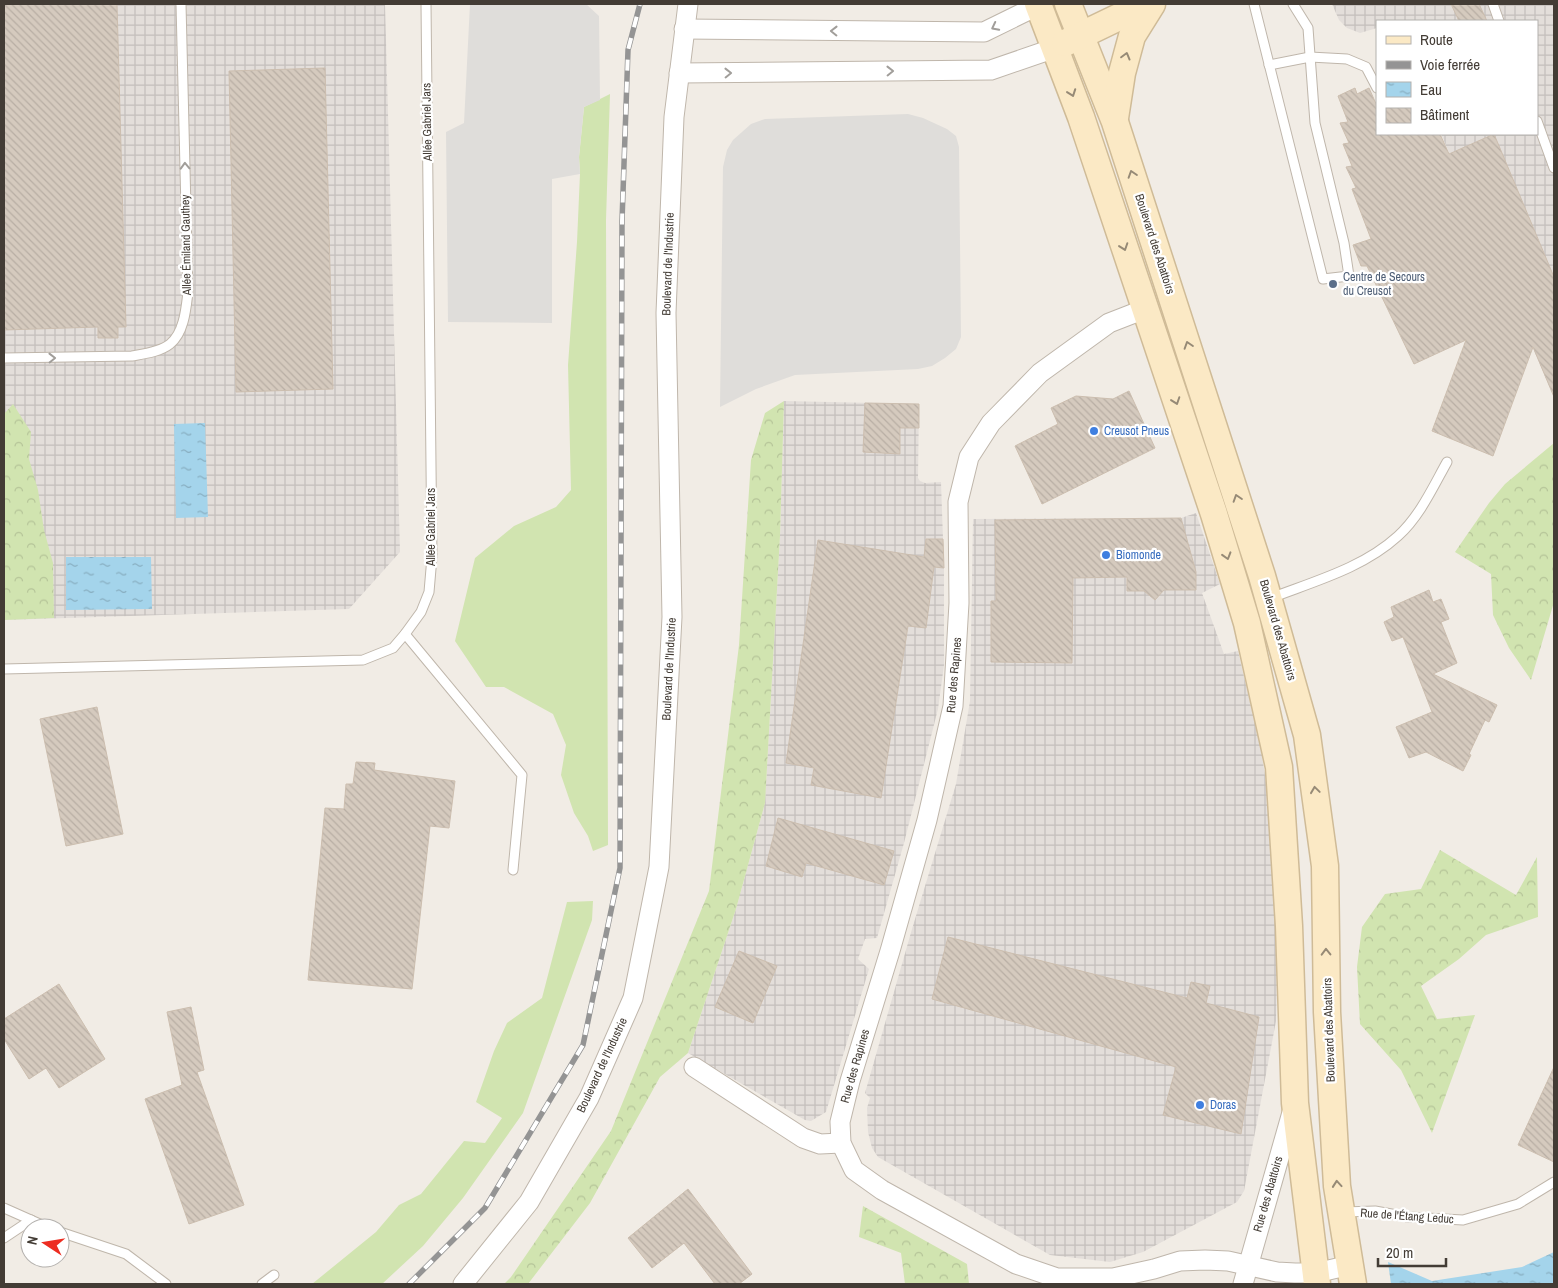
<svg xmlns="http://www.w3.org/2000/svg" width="1558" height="1288" viewBox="0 0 1558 1288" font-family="'Archivo Narrow',sans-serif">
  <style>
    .industrial { fill: url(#industrial-grid) }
    .grass { fill: #d1e4b0 }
    .forest { fill: url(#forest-crowns) }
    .parking { fill: #dfddda }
    .water { fill: url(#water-ripples) }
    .building { fill: url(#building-back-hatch); stroke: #ccbeaf }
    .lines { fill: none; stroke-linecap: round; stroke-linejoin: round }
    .lane-casing { stroke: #bfb6ab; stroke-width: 11 }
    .street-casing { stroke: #bfb6ab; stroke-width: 21 }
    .secondary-casing { stroke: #cfbb97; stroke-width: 29 }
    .lane { stroke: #fff; stroke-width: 9 }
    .street { stroke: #fff; stroke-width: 19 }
    .secondary { stroke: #fbe9c5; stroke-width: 26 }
    .rail-casing { stroke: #949494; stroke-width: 5.5 }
    .rail { stroke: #fff; stroke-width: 4; stroke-dasharray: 11; stroke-linecap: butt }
    .oneway { stroke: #a19e9a }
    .oneway2 { stroke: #968a76 }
    .service-dot { fill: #5c6f8a; stroke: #fff; stroke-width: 2 }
    .shop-dot { fill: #3f7fe0; stroke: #fff; stroke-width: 2 }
    .labels { text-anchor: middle; stroke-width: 4.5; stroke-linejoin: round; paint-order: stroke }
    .street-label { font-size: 12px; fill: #433c35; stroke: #fff }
    .service-label { font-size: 12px; fill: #4e5e75; stroke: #fff; text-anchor: start }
    .shop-label { font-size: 12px; fill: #366cbe; stroke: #fff; text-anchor: start }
  </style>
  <defs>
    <pattern id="industrial-grid" width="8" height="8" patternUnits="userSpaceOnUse" patternTransform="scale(1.25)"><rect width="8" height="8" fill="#e3deda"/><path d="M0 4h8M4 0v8" fill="none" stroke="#c4bfbc"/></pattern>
    <pattern id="forest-crowns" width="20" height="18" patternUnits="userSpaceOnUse" patternTransform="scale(1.25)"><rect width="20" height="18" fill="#d1e4b0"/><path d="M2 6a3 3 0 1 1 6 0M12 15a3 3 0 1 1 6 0" fill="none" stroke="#b5c498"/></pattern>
    <pattern id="water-ripples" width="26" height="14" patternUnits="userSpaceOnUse" patternTransform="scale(1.25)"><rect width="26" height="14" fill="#a4d4eb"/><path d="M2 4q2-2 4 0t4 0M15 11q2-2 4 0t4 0" fill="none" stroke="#87adbf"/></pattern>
    <pattern id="building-back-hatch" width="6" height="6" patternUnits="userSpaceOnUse" patternTransform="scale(1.25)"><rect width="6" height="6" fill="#d5cabe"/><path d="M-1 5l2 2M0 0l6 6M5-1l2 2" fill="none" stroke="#b8aea4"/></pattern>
  </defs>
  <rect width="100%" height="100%" fill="#f1ece5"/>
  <!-- industrial -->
  <g class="industrial">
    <polygon points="4,4 385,4 400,552 349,609 4,620"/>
    <polygon points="1332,4 1554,4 1554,397 1441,134 1537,134 1537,21 1377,21 1377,28 1360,33 1347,28 1339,20"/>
    <polygon points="784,401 919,404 918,478 920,481 925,483 941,482 944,568 944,665 938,709 904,843 877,938 865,939 858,959 869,969 826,1112 811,1121 805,1120 688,1053 736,909 765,803 780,536"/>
    <polygon points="1196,513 1220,584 1202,593 1224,654 1238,651 1261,749 1268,796 1279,903 1276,1021 1244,1191 1237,1202 1143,1252 1110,1262 1050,1255 878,1157 872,1148 868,1132 867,1108 870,1098 865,1093 912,929 956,784 970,701 973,519 1181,518"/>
  </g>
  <!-- grass -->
  <g class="grass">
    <polygon points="610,94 606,220 608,845 593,851 588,836 574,813 561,775 566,745 553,714 504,687 486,687 455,641 475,558 514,526 556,507 571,490 568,365 577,242 580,174 579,157 584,107"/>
    <polygon points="593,901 592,920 523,1113 463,1198 423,1246 382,1284 312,1284 376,1232 399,1205 421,1194 464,1141 485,1143 502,1118 476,1102 494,1051 507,1023 542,998 567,902"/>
  </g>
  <!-- forest -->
  <g class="forest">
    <polygon points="784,401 780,536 765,803 736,909 688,1053 660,1077 590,1203 528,1284 504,1284 511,1277 611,1131 709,891 739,645 751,460 765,413"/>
    <polygon points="13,404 31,432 29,459 38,490 44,530 53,563 54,618 4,620 4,414"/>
    <polygon points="1554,443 1554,602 1531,680 1509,648 1493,615 1491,574 1455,552 1489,503 1505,484"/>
    <polygon points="1440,850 1516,895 1537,857 1538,917 1486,935 1459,959 1421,986 1437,1019 1475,1015 1432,1133 1401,1070 1360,1024 1357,967 1362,927 1385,894 1421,889"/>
    <polygon points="863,1206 967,1264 969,1284 905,1284 901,1253 859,1237"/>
  </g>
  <!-- parking -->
  <g class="parking">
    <polygon points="470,4 586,4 599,16 600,100 584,107 579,157 580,174 552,179 552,323 448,322 446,132 464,123"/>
    <polygon points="908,114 923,118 947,129 956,136 959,147 961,337 956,349 945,358 932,366 918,369 795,375 756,389 720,407 723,167 727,150 733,140 751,124 765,119"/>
  </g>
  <!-- water -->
  <g class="water">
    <polygon points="205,423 208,517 176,518 174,424"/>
    <polygon points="66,557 151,557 152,609 66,610"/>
    <polygon points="1554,1252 1554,1284 1391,1284 1388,1262 1432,1281 1522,1267"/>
  </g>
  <!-- building -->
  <g class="building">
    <polygon points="4,4 117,4 126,327 118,327 118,338 98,338 98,327 4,330"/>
    <polygon points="1451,4 1479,4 1487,21 1459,21"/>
    <polygon points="325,68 333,389 236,392 229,71"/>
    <polygon points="1355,88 1357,94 1369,88 1377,106 1377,134 1440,134 1449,154 1494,134 1554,277 1554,397 1533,347 1493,456 1432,431 1466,340 1414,364 1367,266 1361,266 1353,245 1371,239 1352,189 1356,188 1346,167 1352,166 1343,144 1349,143 1340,123 1348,122 1338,96"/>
    <polygon points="1129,391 1155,448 1042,504 1015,446 1058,424 1051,408 1076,396 1113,399"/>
    <polygon points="865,403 919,404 919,428 900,428 900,454 863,452"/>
    <polygon points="1181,518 1196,572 1196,590 1164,590 1155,600 1144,591 1127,591 1127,577 1073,578 1072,663 991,662 991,601 996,601 995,520"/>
    <polygon points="926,539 943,539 944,568 934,567 926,628 908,626 881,798 811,785 814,768 786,763 818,540 924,557"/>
    <polygon points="1429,590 1433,602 1441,599 1449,619 1441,622 1457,663 1433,674 1497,705 1489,722 1485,720 1469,754 1471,755 1463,771 1426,752 1409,758 1396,727 1432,712 1403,637 1392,641 1384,622 1394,617 1391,607"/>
    <polygon points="97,707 123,834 66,846 40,719"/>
    <polygon points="356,762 375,763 374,770 455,781 449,828 430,826 412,989 308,980 325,808 344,809 346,784 353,784"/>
    <polygon points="778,818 894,851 884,885 806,863 802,877 766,866"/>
    <polygon points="948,937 1187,998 1191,982 1210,986 1206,1003 1259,1017 1241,1134 1163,1115 1176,1067 932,999"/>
    <polygon points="739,951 777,966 753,1023 715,1007"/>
    <polygon points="59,984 105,1059 59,1088 46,1068 29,1079 4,1039 4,1019"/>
    <polygon points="191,1007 204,1070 197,1072 244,1205 189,1224 145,1099 182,1085 167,1012"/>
    <polygon points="1554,1067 1554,1162 1518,1145"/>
    <polygon points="688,1189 752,1274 739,1284 715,1284 684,1243 652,1268 628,1238"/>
  </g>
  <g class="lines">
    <defs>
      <g id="lane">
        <polyline points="1254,4 1323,279 1349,276 1344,243 1315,123 1308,28 1293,4"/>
        <polyline points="1493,4 1499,21"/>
        <polyline points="1269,65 1310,57 1347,59 1366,67 1377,88"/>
        <polyline points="1537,121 1554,168"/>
        <path d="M4,358L132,356C143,354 160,352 170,344C184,333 186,309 188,292L181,4"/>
        <path d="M1271,598C1315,581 1363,568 1398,536C1420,516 1433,487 1447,462"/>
        <polyline points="405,634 522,775 513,870"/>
        <polyline points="4,669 363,660 393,648 405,634 421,612 429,592 432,557 426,4"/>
        <polyline points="4,1208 49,1228"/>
        <polyline points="1344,1212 1375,1211 1408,1217 1463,1220 1518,1204 1554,1182"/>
        <polyline points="60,1232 126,1254 166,1284"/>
        <polyline points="4,1238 31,1220"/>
        <polyline points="262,1284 274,1275"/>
      </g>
      <g id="street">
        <polyline points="684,29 984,32 1039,5"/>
        <polyline points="679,73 991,70 1055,48"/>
        <polyline points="1145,309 1109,323 1040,373 991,423 969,457 958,502 959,603 953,706 927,820 890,951 850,1081 840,1122 841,1143 854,1170 882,1190 1016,1264 1057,1278 1113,1278 1154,1269 1180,1261 1205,1260 1228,1261 1277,1272 1295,1273 1316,1273 1350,1265"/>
        <polyline points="694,1067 803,1138 820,1144 841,1143"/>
        <polyline points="463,1284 529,1202 589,1098 633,998 659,867 672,617 666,313 674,117 688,4"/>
        <polyline points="1243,1284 1293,1109"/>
      </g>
      <g id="secondary">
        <polyline points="1038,4 1081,117 1214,514 1247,623 1279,767 1289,926 1295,1103 1317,1284"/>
        <polyline points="1068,4 1115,122 1262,576 1307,735 1325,866 1327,1012 1337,1186 1353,1284"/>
        <polyline points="1065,43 1146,4"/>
        <polyline points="1115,118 1122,73 1132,36 1152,4"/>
      </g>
    </defs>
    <!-- lane casing -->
    <use href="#lane" class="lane-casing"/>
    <!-- street casing -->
    <use href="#street" class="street-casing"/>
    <!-- secondary casing -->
    <use href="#secondary" class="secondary-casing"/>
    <!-- lane -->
    <use href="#lane" class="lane"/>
    <!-- street -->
    <use href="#street" class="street"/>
    <!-- secondary -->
    <use href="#secondary" class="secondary"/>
    <defs>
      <polyline id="rail" points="409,1284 485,1208 583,1045 620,868 622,221 628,50 640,4"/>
    </defs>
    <!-- rail casing -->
    <use href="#rail" class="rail-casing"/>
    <!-- rail -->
    <use href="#rail" class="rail"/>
  </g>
  <!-- one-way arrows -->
  <defs><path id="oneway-chevron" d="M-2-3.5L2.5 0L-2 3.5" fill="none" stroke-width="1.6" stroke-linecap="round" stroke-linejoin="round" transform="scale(1.25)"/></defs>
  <g class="oneway">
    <use href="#oneway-chevron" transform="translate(995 27) rotate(153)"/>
    <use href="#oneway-chevron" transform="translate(834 31) rotate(-179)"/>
    <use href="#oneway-chevron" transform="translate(890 71) rotate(-1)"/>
    <use href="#oneway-chevron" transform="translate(728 73) rotate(-1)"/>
    <use href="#oneway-chevron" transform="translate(185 166) rotate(-92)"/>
    <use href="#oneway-chevron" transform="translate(52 358) rotate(-1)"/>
  </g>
  <g class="oneway2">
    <use href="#oneway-chevron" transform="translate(1126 56) rotate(-75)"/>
    <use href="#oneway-chevron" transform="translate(1072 93) rotate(70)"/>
    <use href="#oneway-chevron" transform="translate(1132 174) rotate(-108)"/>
    <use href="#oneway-chevron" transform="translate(1124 247) rotate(71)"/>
    <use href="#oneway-chevron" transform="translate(1188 345) rotate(-108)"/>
    <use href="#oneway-chevron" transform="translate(1176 401) rotate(71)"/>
    <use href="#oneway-chevron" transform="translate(1237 498) rotate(-108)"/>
    <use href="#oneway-chevron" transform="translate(1227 556) rotate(73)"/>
    <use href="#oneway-chevron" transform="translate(1315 790) rotate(-98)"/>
    <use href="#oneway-chevron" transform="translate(1326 952) rotate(-91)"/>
    <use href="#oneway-chevron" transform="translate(1337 1184) rotate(-95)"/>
  </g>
  <!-- markers -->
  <circle class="service-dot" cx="1333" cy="284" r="5"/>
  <g class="shop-dot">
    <circle cx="1094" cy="431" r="5"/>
    <circle cx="1106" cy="555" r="5"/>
    <circle cx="1200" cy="1105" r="5"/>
  </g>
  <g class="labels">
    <!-- street labels -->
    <g class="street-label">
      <text transform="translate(427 122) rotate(-91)" y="4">Allée Gabriel Jars</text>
      <text transform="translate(1155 244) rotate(72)" y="4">Boulevard des Abattoirs</text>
      <text transform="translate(186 245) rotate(-91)" y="4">Allée Émiland Gauthey</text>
      <text transform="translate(668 264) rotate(-88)" y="4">Boulevard de l'Industrie</text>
      <text transform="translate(431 527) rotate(-90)" y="4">Allée Gabriel Jars</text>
      <text transform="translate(1278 630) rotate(74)" y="4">Boulevard des Abattoirs</text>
      <text transform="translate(669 669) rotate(-87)" y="4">Boulevard de l'Industrie</text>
      <text transform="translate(954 675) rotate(-85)" y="4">Rue des Rapines</text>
      <text transform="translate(1329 1030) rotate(-92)" y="4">Boulevard des Abattoirs</text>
      <text transform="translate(602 1065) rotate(-65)" y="4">Boulevard de l'Industrie</text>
      <text transform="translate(855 1066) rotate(-74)" y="4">Rue des Rapines</text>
      <text transform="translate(1268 1194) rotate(-74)" y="4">Rue des Abattoirs</text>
      <text transform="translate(1407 1216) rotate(4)" y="4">Rue de l'Étang Leduc</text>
    </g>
    <!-- service labels -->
    <g class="service-label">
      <text x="1343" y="281">Centre de Secours<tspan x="1343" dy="14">du Creusot</tspan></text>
    </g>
    <!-- shop labels -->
    <g class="shop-label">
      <text x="1104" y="435">Creusot Pneus</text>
      <text x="1116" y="559">Biomonde</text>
      <text x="1210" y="1109">Doras</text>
    </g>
  </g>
  <!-- border -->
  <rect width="1558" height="1288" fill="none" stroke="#433c35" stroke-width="10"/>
  <!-- legend -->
  <rect x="1376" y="20" width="162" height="115" fill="#ffffff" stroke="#b4b1ae"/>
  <rect x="1386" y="36" width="25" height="8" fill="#fbe9c5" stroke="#b4b1ae"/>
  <text x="1420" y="45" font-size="15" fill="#433c35">Route</text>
  <rect x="1386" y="61" width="25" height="8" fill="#949494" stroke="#b4b1ae"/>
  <text x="1420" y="70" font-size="15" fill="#433c35">Voie ferrée</text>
  <rect x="1386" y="82" width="25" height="15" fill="url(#water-ripples)" stroke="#b4b1ae"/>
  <text x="1420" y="95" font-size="15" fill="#433c35">Eau</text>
  <rect x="1386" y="108" width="25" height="15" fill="url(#building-back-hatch)" stroke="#b4b1ae"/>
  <text x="1420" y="120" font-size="15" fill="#433c35">Bâtiment</text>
  <!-- north arrow -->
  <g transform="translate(45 1243) rotate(282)"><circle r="24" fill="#ffffff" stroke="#b4b1ae"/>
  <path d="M0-4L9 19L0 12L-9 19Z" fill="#ed2d21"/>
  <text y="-8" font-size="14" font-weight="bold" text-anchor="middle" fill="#433c35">N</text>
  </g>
  <!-- scale -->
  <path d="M1378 1258v8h68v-8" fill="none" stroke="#433c35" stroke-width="2.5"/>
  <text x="1386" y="1258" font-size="15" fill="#433c35" stroke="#ffffff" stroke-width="4" paint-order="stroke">20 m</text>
</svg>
